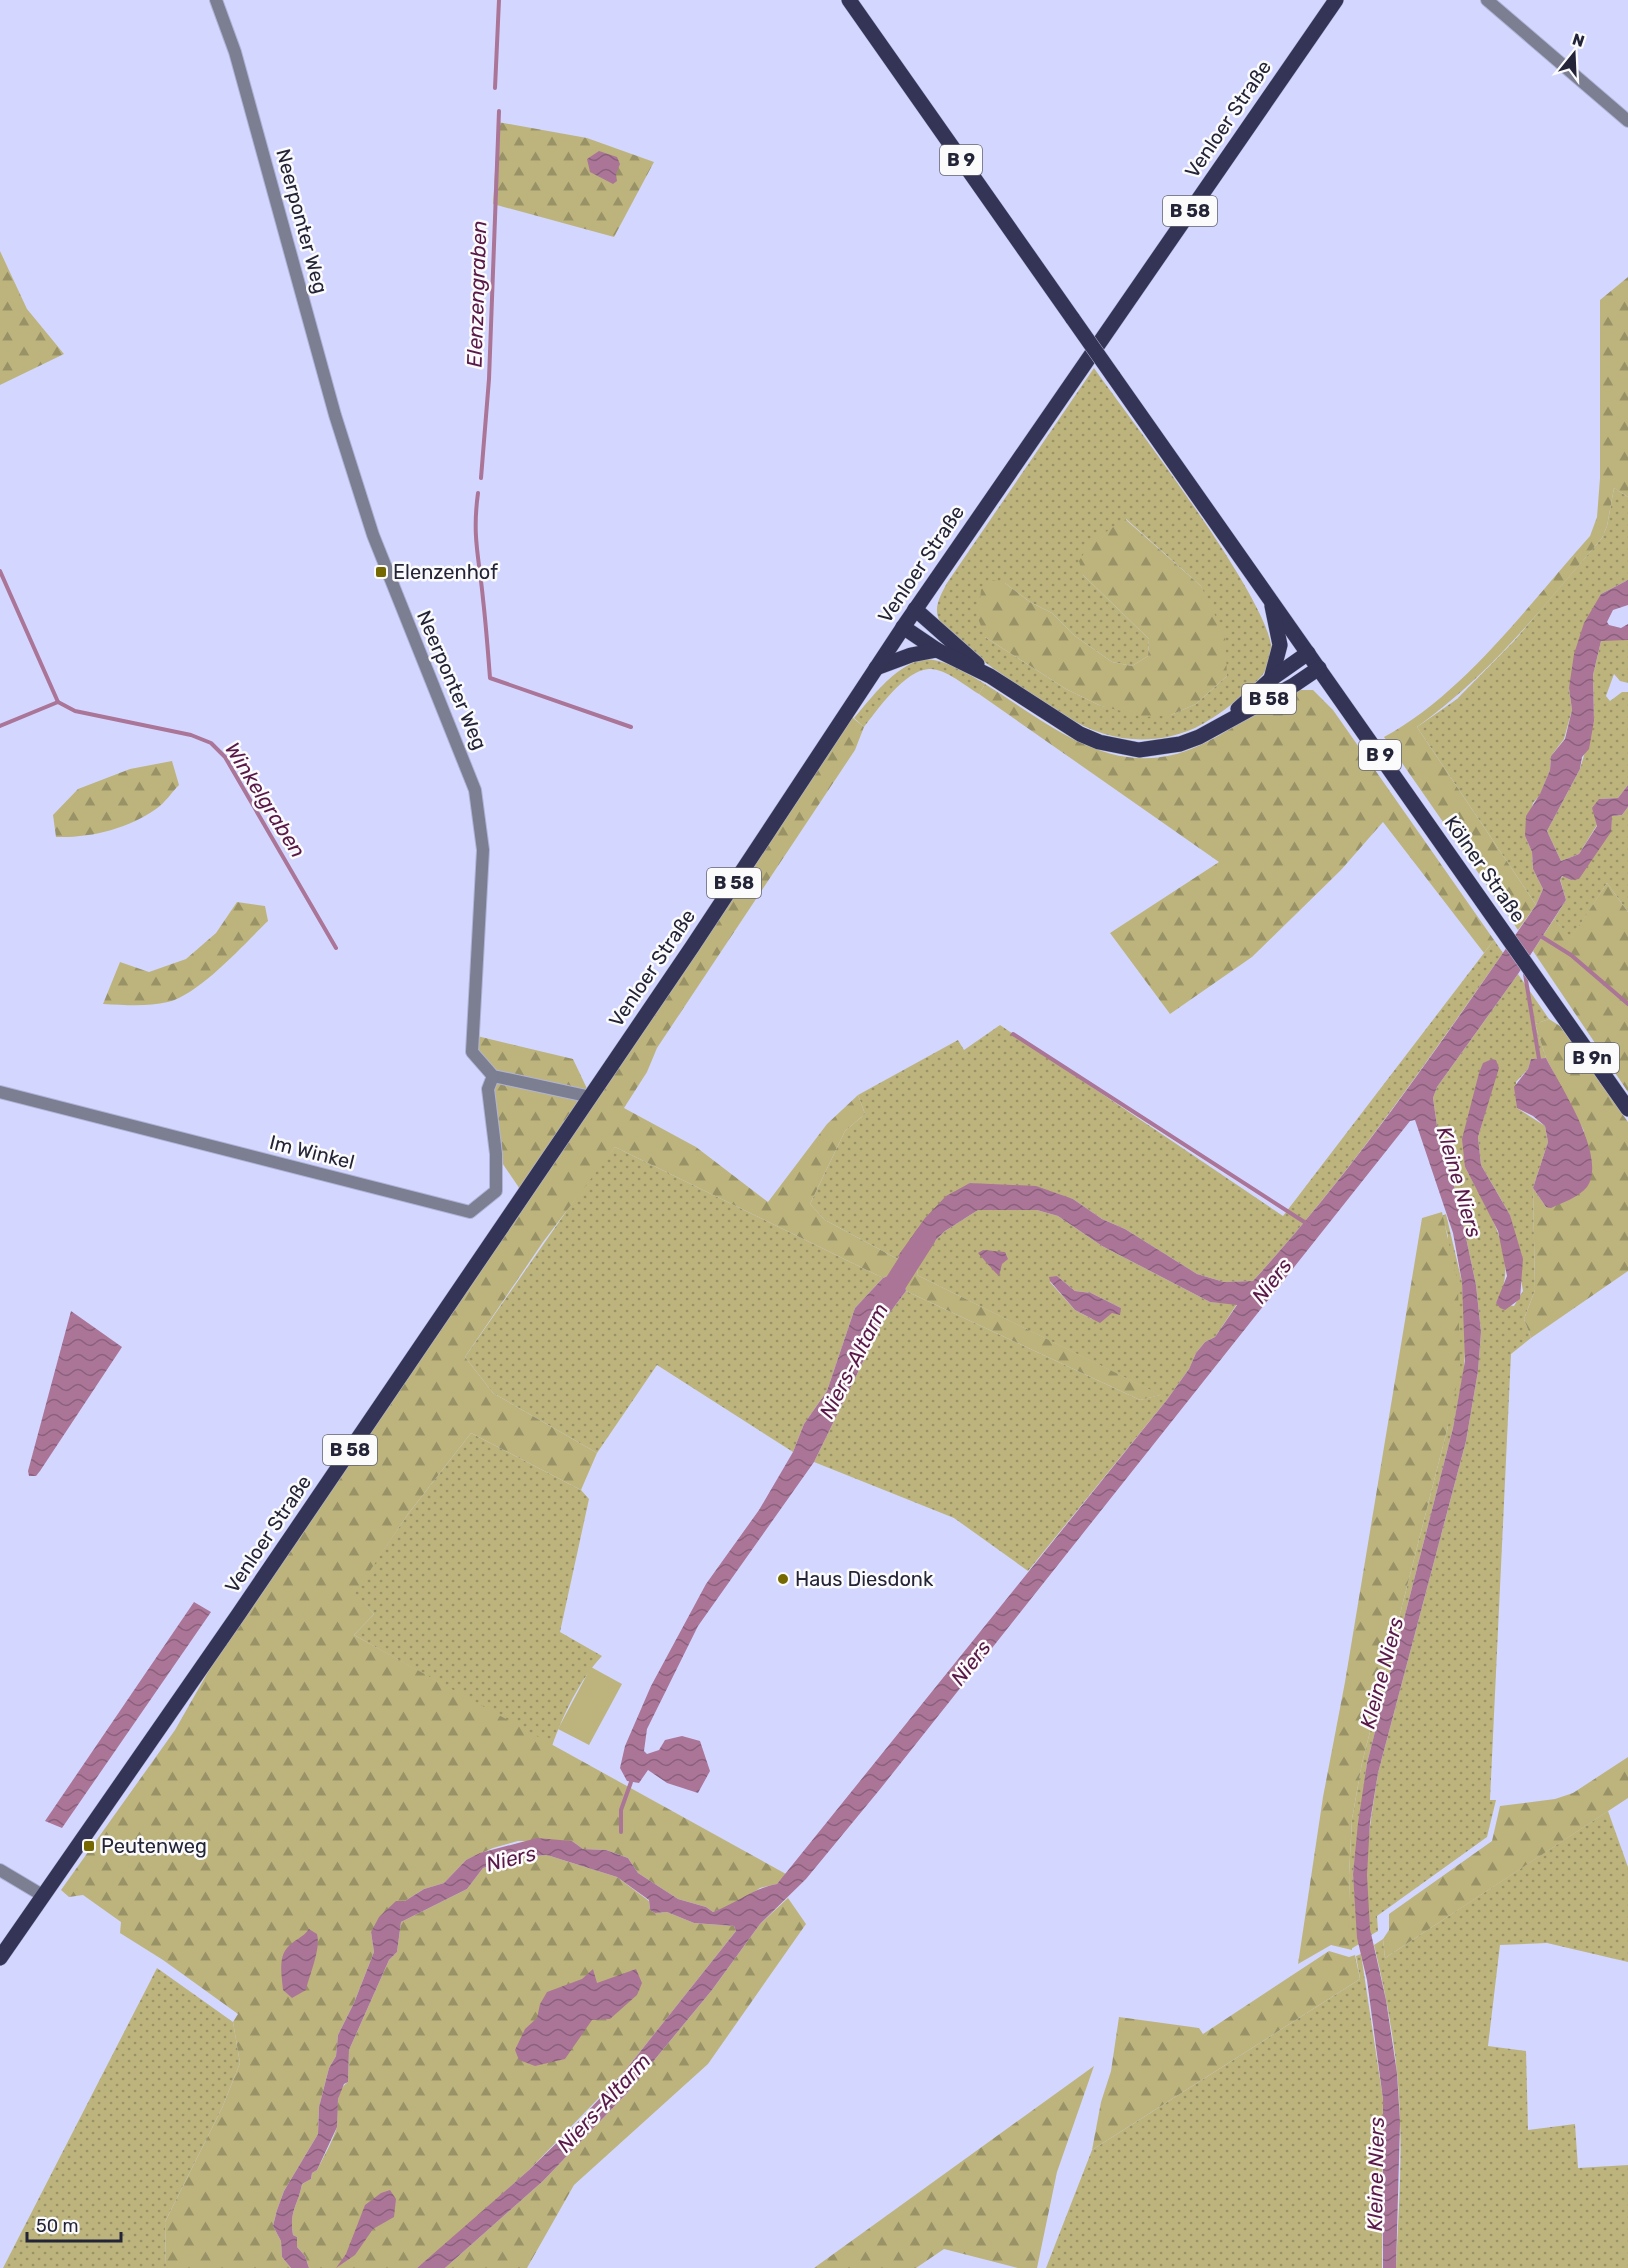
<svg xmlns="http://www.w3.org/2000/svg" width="1628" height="2268" viewBox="0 0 1628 2268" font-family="Rubik,sans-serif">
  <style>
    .grass { fill: url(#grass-dots); fill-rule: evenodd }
    .forest { fill: url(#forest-firs) }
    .pitch { fill: #bdb47d }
    .water { fill: url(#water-waves) }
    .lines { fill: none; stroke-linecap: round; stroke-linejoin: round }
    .stream { stroke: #ab7598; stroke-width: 4 }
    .river { stroke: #ab7598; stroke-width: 22 }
    .street-casing { stroke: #b0b3d7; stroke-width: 14 }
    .primary-casing { stroke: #b0b3d7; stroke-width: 16 }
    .street { stroke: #7c7e92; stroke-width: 12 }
    .primary { stroke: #333456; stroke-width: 15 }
    .primary-bridge-casing { stroke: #b0b3d7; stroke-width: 16; stroke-linecap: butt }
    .primary-bridge { stroke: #333456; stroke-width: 15 }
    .poi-dot { fill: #756800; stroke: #fbfbfb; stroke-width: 2 }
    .labels { text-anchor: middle; stroke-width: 5; stroke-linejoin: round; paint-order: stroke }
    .shield { fill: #fbfbfb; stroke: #646472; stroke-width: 1.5 }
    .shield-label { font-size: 18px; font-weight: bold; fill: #232437 }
    .street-label { font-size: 20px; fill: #232437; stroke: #fbfbfb }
    .poi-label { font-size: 20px; fill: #232437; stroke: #fbfbfb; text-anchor: start }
    .water-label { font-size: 21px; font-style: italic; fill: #5a1848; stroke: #fbfbfb }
  </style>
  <defs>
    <pattern id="grass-dots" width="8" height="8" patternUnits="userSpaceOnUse" patternTransform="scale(1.5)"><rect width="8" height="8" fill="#bdb47d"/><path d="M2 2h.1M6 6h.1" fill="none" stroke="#999267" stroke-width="1.8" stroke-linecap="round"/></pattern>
    <pattern id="forest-firs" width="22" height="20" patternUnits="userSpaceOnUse" patternTransform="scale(1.5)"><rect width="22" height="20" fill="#bdb47d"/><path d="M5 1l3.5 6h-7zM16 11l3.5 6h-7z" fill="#999267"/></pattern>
    <pattern id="water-waves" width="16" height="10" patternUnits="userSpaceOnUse" patternTransform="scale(1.5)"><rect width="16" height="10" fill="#ab7598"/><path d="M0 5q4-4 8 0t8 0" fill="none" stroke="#8b607d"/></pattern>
  </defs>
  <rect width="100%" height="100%" fill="#d3d7ff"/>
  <!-- grass -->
  <g class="grass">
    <path d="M1094,368C1128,417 1277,607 1272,655C1270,679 1217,718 1195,728C1152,747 1106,742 1066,716C1042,701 945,641 938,617C934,605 942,593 947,583ZM1126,519L1201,586L1227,676L1196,704L1171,715L1101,706L1066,689L985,637L1005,583L1030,602L1052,613L1075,636L1112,662L1132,666L1148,656L1149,639L1083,575Z"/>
    <polygon points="1614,488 1628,497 1628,580 1601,594 1569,688 1572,710 1564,739 1551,756 1550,770 1540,795 1533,803 1525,836 1532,852 1533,869 1543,889 1536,905 1417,727 1457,699 1514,641 1602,538 1607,526"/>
    <polygon points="1611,639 1628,640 1628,683 1620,681 1614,674 1606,696 1610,701 1622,692 1628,692 1628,785 1618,798 1599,799 1597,825 1579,854 1561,861 1547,831 1580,769 1594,721 1593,675 1601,641"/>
    <path d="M922,659C946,659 965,672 985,684L979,694C965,686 945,668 929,669C905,670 877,710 864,727L854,718C874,695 892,669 922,659Z"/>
    <polygon points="1628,807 1628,912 1607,883 1571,939 1554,919 1566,900 1560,879 1563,876 1571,880 1612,816 1622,815"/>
    <path d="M1494,940L1503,953C1424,1066 1346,1179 1253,1281L1224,1282L1197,1274L1125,1229L1102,1219L1073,1199L970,1183L913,1238L899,1256L912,1263L945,1231L978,1210H1037L1058,1216L1102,1246L1210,1302L1237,1304L1215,1337L1205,1342L1196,1353L1189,1369L1166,1401L1028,1571L954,1518L814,1462L882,1323L906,1291L1140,1400L1160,1395L917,1275L918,1270L825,1220L810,1204L845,1131L865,1114L858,1095L958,1040L964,1050L1000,1025L1283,1216ZM1057,1276L1075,1291L1091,1293L1121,1308L1092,1319L1075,1310L1050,1282Z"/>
    <path d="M1518,974L1549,1019L1535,1024L1546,1058L1531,1059L1528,1069L1516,1082L1517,1108L1545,1126L1548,1142L1533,1188L1535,1290L1524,1319L1531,1338L1511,1354L1490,1800H1496L1487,1837L1377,1916L1378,1931L1371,1935C1359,1884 1370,1825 1378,1773L1466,1441L1478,1371L1481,1332L1476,1285L1458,1200L1437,1126L1433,1098L1437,1087ZM1498,1068L1478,1137L1481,1165L1510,1215L1523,1291L1514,1306L1496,1303C1523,1259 1485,1206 1465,1167Z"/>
    <polygon points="615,1147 883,1278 855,1308 827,1391 804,1424 793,1452 657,1365 597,1453 493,1393 465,1357 593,1173"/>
    <polygon points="1446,1214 1462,1282 1466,1332 1464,1370 1453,1428 1367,1763 1353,1874 1359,1944 1351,1949 1349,1875 1352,1819 1362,1763 1448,1426 1448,1236 1442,1216"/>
    <path d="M471,1433L581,1490L589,1499L560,1632L602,1656C580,1679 563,1715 552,1746L354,1635L374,1614L354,1593L408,1514Z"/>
    <path d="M1608,1811L1628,1867V1962L1547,1943L1500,1945L1488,2046L1526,2051L1528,2130L1575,2124L1578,2168L1628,2165V2268H1396C1398,2219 1402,2170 1400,2122C1399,2062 1388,2003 1374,1945L1383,1939L1385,1958Z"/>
    <polygon points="1361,1954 1383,2099 1382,2268 1046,2268 1092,2150 1360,1979 1356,1956"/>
    <polygon points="157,1968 233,2022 240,2063 222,2108 165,2222 166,2268 3,2268"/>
  </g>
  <!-- forest -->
  <g class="forest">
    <polygon points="498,122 587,138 654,162 614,237 493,204"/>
    <polygon points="0,251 27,309 64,354 0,385"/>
    <path d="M1628,277V497L1614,488L1607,526L1602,538C1543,607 1491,674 1417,727L1536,905L1518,930L1384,737C1465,693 1528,605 1590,536L1597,517L1600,478V300Z"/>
    <polygon points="1125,519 1201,586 1225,636 1227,676 1196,704 1171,715 1146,717 1101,706 1066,689 985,637 978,618 981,590 989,579 1005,583 1030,602 1052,613 1075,636 1112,662 1132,666 1148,656 1149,639 1083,575 1079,561 1091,542"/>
    <path d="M985,684C1051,725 1116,784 1198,746C1227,733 1254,713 1281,697L1295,690H1313L1333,710L1494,940L1484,953L1383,822L1341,870L1252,957L1170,1014L1110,933L1219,862L979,694Z"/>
    <polygon points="847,713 864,727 855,750 657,1048 647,1072 624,1108 696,1147 768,1202 827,1124 858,1095 865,1114 845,1131 810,1204 825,1220 918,1270 917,1275 1161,1395 1140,1400 906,1291 904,1281 893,1274 883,1278 615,1147 543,1242 465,1357 493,1393 597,1453 581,1490 471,1433 408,1514 355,1593 374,1614 354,1635 786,1874 777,1884 760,1888 740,1902 713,1912 706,1907 678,1899 638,1873 628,1858 606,1850 583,1849 572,1841 518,1841 493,1848 466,1860 444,1883 424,1889 405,1901 371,1932 374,1952 354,2003 338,2035 336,2056 329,2068 319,2107 318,2134 284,2191 277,2210 273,2226 281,2241 282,2257 291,2268 166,2268 165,2222 222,2108 240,2063 233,2022 238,2014 163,1960 120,1933 121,1922 83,1895 69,1897 61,1890 175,1730 253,1593"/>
    <path d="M172,761L179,785C172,792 165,803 156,809C127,829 91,838 56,837L53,815L78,789L130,769Z"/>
    <polygon points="1607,883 1628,912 1628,1092 1533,951 1554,919 1571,938"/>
    <path d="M237,902L265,906L268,921C244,944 200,994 168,1002C147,1007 125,1005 103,1004L120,962L149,972L186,959L216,933Z"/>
    <polygon points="1549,1019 1560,1026 1628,1122 1628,1271 1531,1338 1524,1319 1535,1290 1533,1188 1546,1207 1584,1131 1546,1058 1535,1024"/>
    <polygon points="473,1035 573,1059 591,1097 524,1195 496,1154 492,1076 472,1052"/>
    <polygon points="1442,1212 1458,1284 1460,1369 1448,1426 1362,1763 1352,1819 1349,1875 1352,1950 1331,1945 1298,1964 1323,1797 1345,1682 1422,1218"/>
    <polygon points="1628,1757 1628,1798 1385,1958 1383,1939 1389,1930 1389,1914 1492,1841 1500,1806 1555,1799 1573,1793"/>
    <path d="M547,1855L617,1877L649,1901L650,1910L655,1913L667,1912L694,1923L734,1926L736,1931L624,2072L529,2170L438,2251L417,2268H309L305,2256L297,2247V2237L293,2235C289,2210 298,2206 302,2184L311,2179L312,2173L317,2170C322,2160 335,2137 337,2126C338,2113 334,2091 348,2082L349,2050L389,1960L397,1952L401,1922L467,1889L483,1868L522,1857Z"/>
    <polygon points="788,1898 806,1924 708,2064 574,2185 527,2268 445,2268 543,2181 628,2092 712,1990 760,1924"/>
    <polygon points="1329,1951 1349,1957 1355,1955 1360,1979 1092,2150 1101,2102 1111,2071 1119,2017 1199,2028 1203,2034"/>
    <polygon points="1094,2066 1057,2172 1037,2268 1018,2268 944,2249 916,2268 814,2268"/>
  </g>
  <!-- pitch -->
  <polygon class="pitch" points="591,1667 622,1684 589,1745 558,1729"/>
  <!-- water -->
  <g class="water">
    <polygon points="599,151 617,157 620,164 616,174 617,181 613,184 590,172 587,159"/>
    <path d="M1628,580V605L1613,610L1607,622L1609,625L1621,628L1628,624V640L1601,641L1593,675L1594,721L1589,749L1582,757L1580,769L1547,831L1561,861L1579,854L1597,826L1592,808L1599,799L1618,798L1628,785V807L1622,815L1612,816L1611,832L1579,879L1571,880L1562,876L1560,880L1566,900L1518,974L1437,1087L1433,1098L1437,1126L1458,1200L1476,1285L1481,1332L1478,1371L1466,1441L1378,1773L1370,1822L1367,1875L1370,1929L1386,2000L1397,2073L1400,2122L1396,2268H1383V2099L1367,1980L1357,1938L1353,1874L1358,1823L1367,1763L1453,1428L1465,1361L1462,1282L1453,1233L1415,1120L1410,1121L881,1788L806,1879L760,1924L712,1990L628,2092L543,2181L445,2268H417L529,2170L578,2122L624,2072L736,1931L734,1926L694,1923L667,1912L655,1913L650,1910L649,1900L617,1877L547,1855L522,1857L483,1868L467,1889L401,1922L397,1952L389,1960L349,2050L348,2082L344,2084L338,2099L337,2127L317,2170L312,2173L311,2179L302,2184C298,2206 289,2210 293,2235L297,2237V2247L305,2256L309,2268H291L282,2257L281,2241L273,2226L277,2210L284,2191L318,2134L319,2107L329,2068L336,2056L338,2035L354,2003L374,1952L371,1932L379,1917L396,1901H405L424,1889L444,1883L466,1860L480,1853L537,1838L572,1841L583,1849L606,1850L628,1858L638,1873L678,1899L706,1907L713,1912C735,1904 754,1888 777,1884L1166,1401L1189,1369L1196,1353L1205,1342L1215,1337L1237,1305L1210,1302L1102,1246L1058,1216L1037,1210H978L945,1231L912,1263L898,1256L925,1218L946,1196L970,1183L1036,1186L1073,1199L1102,1219L1125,1229L1197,1274L1224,1282L1253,1281C1359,1165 1447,1034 1536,905L1543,889L1533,869L1532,852L1525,836L1526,816L1540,794L1550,770L1551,756L1565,739L1572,710L1569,688L1574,654L1584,623L1601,594Z"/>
    <path d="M1546,1058C1560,1086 1608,1157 1587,1187C1579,1197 1562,1203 1551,1208L1546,1207L1533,1188L1548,1142L1545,1126L1533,1116L1517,1108L1514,1087L1528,1069L1531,1059Z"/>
    <polygon points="1492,1059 1496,1060 1499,1068 1478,1137 1481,1165 1510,1215 1523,1259 1520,1299 1505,1310 1500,1308 1496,1303 1507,1276 1498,1231 1465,1167 1462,1139 1479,1073 1483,1063"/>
    <path d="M983,1250L1005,1252L1008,1259L1002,1264L999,1276C997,1275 980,1255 978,1253Z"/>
    <polygon points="893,1274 904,1281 906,1291 882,1323 814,1462 698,1626 647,1729 644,1751 647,1754 659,1750 665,1740 682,1736 700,1741 710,1771 698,1793 667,1783 648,1770 639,1783 627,1781 620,1768 625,1746 651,1686 706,1584 759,1510 793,1452 804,1424 827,1391 855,1308 883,1278"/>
    <polygon points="1057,1276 1075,1291 1091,1293 1121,1308 1120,1315 1112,1313 1100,1323 1075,1310 1050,1281 1049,1277"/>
    <polygon points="71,1311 122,1347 40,1471 36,1476 29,1476 28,1471"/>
    <polygon points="194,1602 211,1612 62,1828 45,1821"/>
    <path d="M309,1929L317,1934C321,1949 310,1973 306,1990L292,1998L283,1990C282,1977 278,1958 287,1948C293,1940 303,1938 309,1929Z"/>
    <polygon points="593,1969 597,1983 636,1969 642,1983 637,1995 610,2019 592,2020 565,2059 535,2066 519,2060 515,2050 525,2029 537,2018 540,2004 547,1992 582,1979"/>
    <polygon points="390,2190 396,2199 394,2217 373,2229 355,2255 336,2268 346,2254 365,2205 381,2193"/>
  </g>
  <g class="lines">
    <!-- stream -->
    <g class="stream">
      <polyline points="495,88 499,0"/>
      <polyline points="481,478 489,379 499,111"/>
      <path d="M478,493C472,537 479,557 483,599C486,625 488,652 490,678L631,727"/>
      <polyline points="0,571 58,702 75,711 191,735 211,743 225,757 336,948"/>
      <polyline points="0,726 58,702"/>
      <polyline points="1539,935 1571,955 1628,1004"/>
      <polyline points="1525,974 1539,1059"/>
      <polyline points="1013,1034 1309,1225"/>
      <polyline points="621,1832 621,1810 631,1782"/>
    </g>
    <!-- river -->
    <polyline class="river" points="883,1303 925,1237"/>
    <defs>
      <g id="street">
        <polyline points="216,0 235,52 335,415 373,535 475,790 483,850 472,1052 493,1076 591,1097"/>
        <polyline points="1487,0 1628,121"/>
        <polyline points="0,1092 470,1212 496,1191 496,1154 488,1089 493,1076"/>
        <polyline points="0,1870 42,1895"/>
      </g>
      <g id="primary">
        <polyline points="849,0 1073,319"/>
        <polyline points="1113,376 1628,1109"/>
        <polyline points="915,609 977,664"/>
        <polyline points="903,627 937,650 990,676 1080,734 1099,742 1139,750 1180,744 1199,737 1294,685 1319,668"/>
        <polyline points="876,668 911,655 937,650"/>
        <polyline points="1271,679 1280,645 1272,606"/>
        <polyline points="1238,709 1271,679 1308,653"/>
        <polyline points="0,1958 238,1615 692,947 906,623 1336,0"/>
      </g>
    </defs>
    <!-- street casing -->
    <use href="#street" class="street-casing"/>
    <!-- primary casing -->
    <use href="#primary" class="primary-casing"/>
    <!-- street -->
    <use href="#street" class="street"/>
    <!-- primary -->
    <use href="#primary" class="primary"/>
    <defs>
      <polyline id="primary-bridge" points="1073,319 1113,376"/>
    </defs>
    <!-- primary-bridge casing -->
    <use href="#primary-bridge" class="primary-bridge-casing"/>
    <!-- primary-bridge -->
    <use href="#primary-bridge" class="primary-bridge"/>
  </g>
  <!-- markers -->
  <g class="poi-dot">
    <rect x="375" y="566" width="12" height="12" rx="3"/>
    <circle cx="783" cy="1579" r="6"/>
    <rect x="83" y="1840" width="12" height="12" rx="3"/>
  </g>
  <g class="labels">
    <!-- shield labels -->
    <g class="shield">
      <rect x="940" y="145" width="42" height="30" rx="4.5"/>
      <rect x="1163" y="196" width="54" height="30" rx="4.5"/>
      <rect x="1242" y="684" width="54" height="30" rx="4.5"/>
      <rect x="1359" y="740" width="42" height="30" rx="4.5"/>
      <rect x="707" y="868" width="54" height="30" rx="4.5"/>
      <rect x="1565" y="1043" width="54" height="30" rx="4.5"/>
      <rect x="323" y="1435" width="54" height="30" rx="4.5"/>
    </g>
    <g class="shield-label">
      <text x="961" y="166">B 9</text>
      <text x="1190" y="217">B 58</text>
      <text x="1269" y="705">B 58</text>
      <text x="1380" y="761">B 9</text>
      <text x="734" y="889">B 58</text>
      <text x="1592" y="1064">B 9n</text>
      <text x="350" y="1456">B 58</text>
    </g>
    <!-- street labels -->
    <g class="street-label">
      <text transform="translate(1228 119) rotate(-56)" y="7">Venloer Straße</text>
      <text transform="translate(302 221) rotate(75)" y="7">Neerponter Weg</text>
      <text transform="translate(921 564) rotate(-56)" y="7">Venloer Straße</text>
      <text transform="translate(452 680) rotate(67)" y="7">Neerponter Weg</text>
      <text transform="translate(1485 869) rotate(55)" y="7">Kölner Straße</text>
      <text transform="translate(652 968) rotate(-56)" y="7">Venloer Straße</text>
      <text transform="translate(312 1152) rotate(14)" y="7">Im Winkel</text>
      <text transform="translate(268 1534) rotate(-56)" y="7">Venloer Straße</text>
    </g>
    <!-- poi labels -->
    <g class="poi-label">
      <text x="393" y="579">Elenzenhof</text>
      <text x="795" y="1586">Haus Diesdonk</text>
      <text x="101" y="1853">Peutenweg</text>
    </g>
    <!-- water labels -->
    <g class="water-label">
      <text transform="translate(477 294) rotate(-88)" y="7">Elenzengraben</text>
      <text transform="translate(265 800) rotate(58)" y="7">Winkelgraben</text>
      <text transform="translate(1459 1182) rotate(74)" y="7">Kleine Niers</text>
      <text transform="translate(1272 1281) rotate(-52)" y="7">Niers</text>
      <text transform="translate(854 1361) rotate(-63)" y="7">Niers-Altarm</text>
      <text transform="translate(971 1663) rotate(-52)" y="7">Niers</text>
      <text transform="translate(1382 1673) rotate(-75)" y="7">Kleine Niers</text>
      <text transform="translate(511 1859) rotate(-14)" y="7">Niers</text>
      <text transform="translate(604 2103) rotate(-47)" y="7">Niers-Altarm</text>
      <text transform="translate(1376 2174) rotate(-89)" y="7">Kleine Niers</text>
    </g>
  </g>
  <!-- north arrow -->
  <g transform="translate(1574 54) rotate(18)" stroke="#fbfbfb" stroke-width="4.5" paint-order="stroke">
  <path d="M0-4.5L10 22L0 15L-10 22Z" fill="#232437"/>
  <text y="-9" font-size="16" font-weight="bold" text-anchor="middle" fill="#232437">N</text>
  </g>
  <!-- scale -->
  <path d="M27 2232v9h94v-9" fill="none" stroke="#232437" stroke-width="3"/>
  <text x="36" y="2232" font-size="18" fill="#232437" stroke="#fbfbfb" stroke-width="4.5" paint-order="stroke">50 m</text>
</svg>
